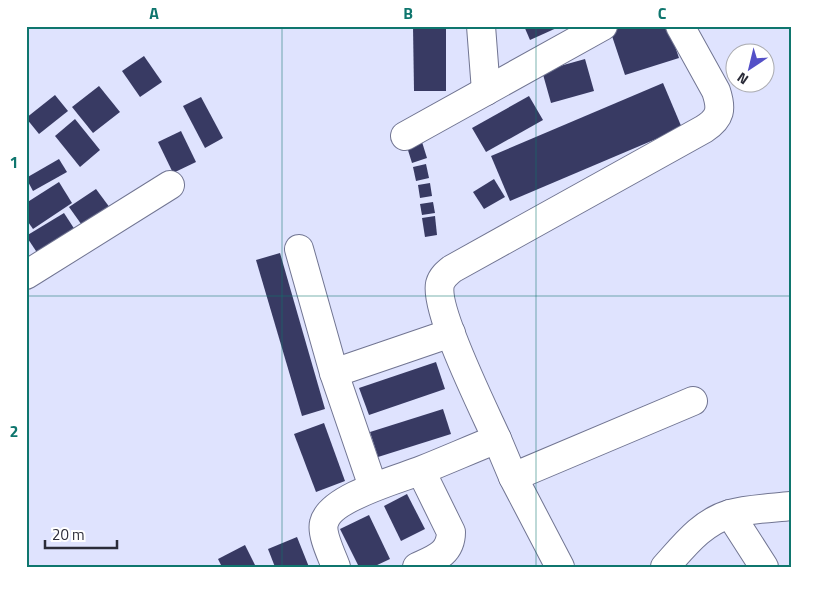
<svg xmlns="http://www.w3.org/2000/svg" width="817" height="593" viewBox="0 0 817 593" font-family="'Titillium Web',sans-serif">
  <style>
    .building { fill: #383a63 }
    .lines { fill: none; stroke-linecap: round; stroke-linejoin: round }
    .minor-casing { stroke: #717592; stroke-width: 30 }
    .minor { stroke: #fff; stroke-width: 28 }
    .grid { fill: none; stroke: #0f766e; stroke-width: 1; stroke-opacity: 0.55 }
    .neatline { fill: none; stroke: #0f766e; stroke-width: 2 }
    .grid-label { font-size: 16px; text-anchor: middle; font-weight: bold; fill: #0f766e }
  </style>
  <rect width="100%" height="100%" fill="#dfe3fe"/>
  <!-- building -->
  <g class="building">
    <polygon points="413,26 446,26 446,91 414,91"/>
    <polygon points="524,26 561,26 530,40"/>
    <polygon points="622,26 668,26 679,58 625,75 610,30"/>
    <polygon points="144,56 162,82 140,97 122,71"/>
    <polygon points="585,59 594,91 551,103 542,71"/>
    <polygon points="663,83 682,128 510,201 491,156"/>
    <polygon points="99,86 120,112 93,133 72,107"/>
    <polygon points="55,95 68,111 39,134 26,118"/>
    <polygon points="529,96 543,120 486,152 472,128"/>
    <polygon points="201,97 223,138 205,148 183,106"/>
    <polygon points="75,119 100,150 80,167 55,136"/>
    <polygon points="181,131 196,162 173,173 158,142"/>
    <polygon points="422,142 427,158 412,163 407,147"/>
    <polygon points="59,159 67,172 33,191 26,178"/>
    <polygon points="426,164 429,178 416,181 413,167"/>
    <polygon points="494,179 505,197 484,209 473,192"/>
    <polygon points="59,182 72,203 33,229 26,219 26,203"/>
    <polygon points="430,183 432,196 420,198 418,185"/>
    <polygon points="96,189 116,216 89,235 69,207"/>
    <polygon points="433,202 435,213 422,215 420,204"/>
    <polygon points="64,213 77,233 40,257 26,236"/>
    <polygon points="435,216 437,235 425,237 422,218"/>
    <polygon points="280,253 325,409 302,416 256,260"/>
    <polygon points="436,362 445,389 369,415 359,388"/>
    <polygon points="443,409 451,434 378,457 370,432"/>
    <polygon points="324,423 345,481 316,492 294,434"/>
    <polygon points="407,494 425,529 401,541 384,506"/>
    <polygon points="369,515 390,559 373,567 359,567 340,529"/>
    <polygon points="297,537 309,567 275,567 268,549"/>
    <polygon points="245,545 256,567 222,567 218,559"/>
  </g>
  <g class="lines">
    <defs>
      <g id="minor">
        <polyline points="481,26 486,91"/>
        <polyline points="405,136 603,26"/>
        <polyline points="299,249 334,373 373,487"/>
        <polyline points="26,275 170,185"/>
        <polyline points="334,373 451,333"/>
        <polyline points="497,439 513,477 560,567"/>
        <polyline points="513,477 693,401"/>
        <polyline points="730,514 764,567"/>
        <path d="M336,567C332,556 321,534 324,523C330,497 400,479 422,470C447,460 472,449 497,439C484,410 434,310 440,284C442,277 447,273 452,269L704,129C721,118 722,109 716,91L680,26"/>
        <path d="M417,567C434,559 451,554 451,532L421,471"/>
        <path d="M665,567C684,546 702,522 730,514C747,509 773,508 791,506"/>
      </g>
    </defs>
    <!-- minor casing -->
    <use href="#minor" class="minor-casing"/>
    <!-- minor -->
    <use href="#minor" class="minor"/>
  </g>
  <!-- grid -->
  <path class="grid" d="M282,26V567M536,26V567M26,296H791"/>
  <!-- border -->
  <rect width="817" height="593" fill="none" stroke="#ffffff" stroke-width="55"/>
  <!-- north arrow -->
  <g transform="translate(750 68) rotate(215)"><circle r="24" fill="#ffffff" stroke="#aaabb0"/>
  <path d="M0-4L9 19L0 12L-9 19Z" fill="#5450c7"/>
  <text y="-8" font-size="14" font-weight="bold" text-anchor="middle" fill="#2b2c39">N</text>
  </g>
  <!-- scale -->
  <path d="M45 540v8h72v-8" fill="none" stroke="#2b2c39" stroke-width="2.5"/>
  <text x="52" y="540" font-size="15" fill="#2b2c39" stroke="#ffffff" stroke-width="4" paint-order="stroke">20 m</text>
  <rect x="28" y="28" width="762" height="538" class="neatline"/>
  <g class="grid-label">
    <text x="154" y="19">A</text>
    <text x="408" y="19">B</text>
    <text x="662" y="19">C</text>
    <text x="14" y="168">1</text>
    <text x="14" y="437">2</text>
  </g>
</svg>
